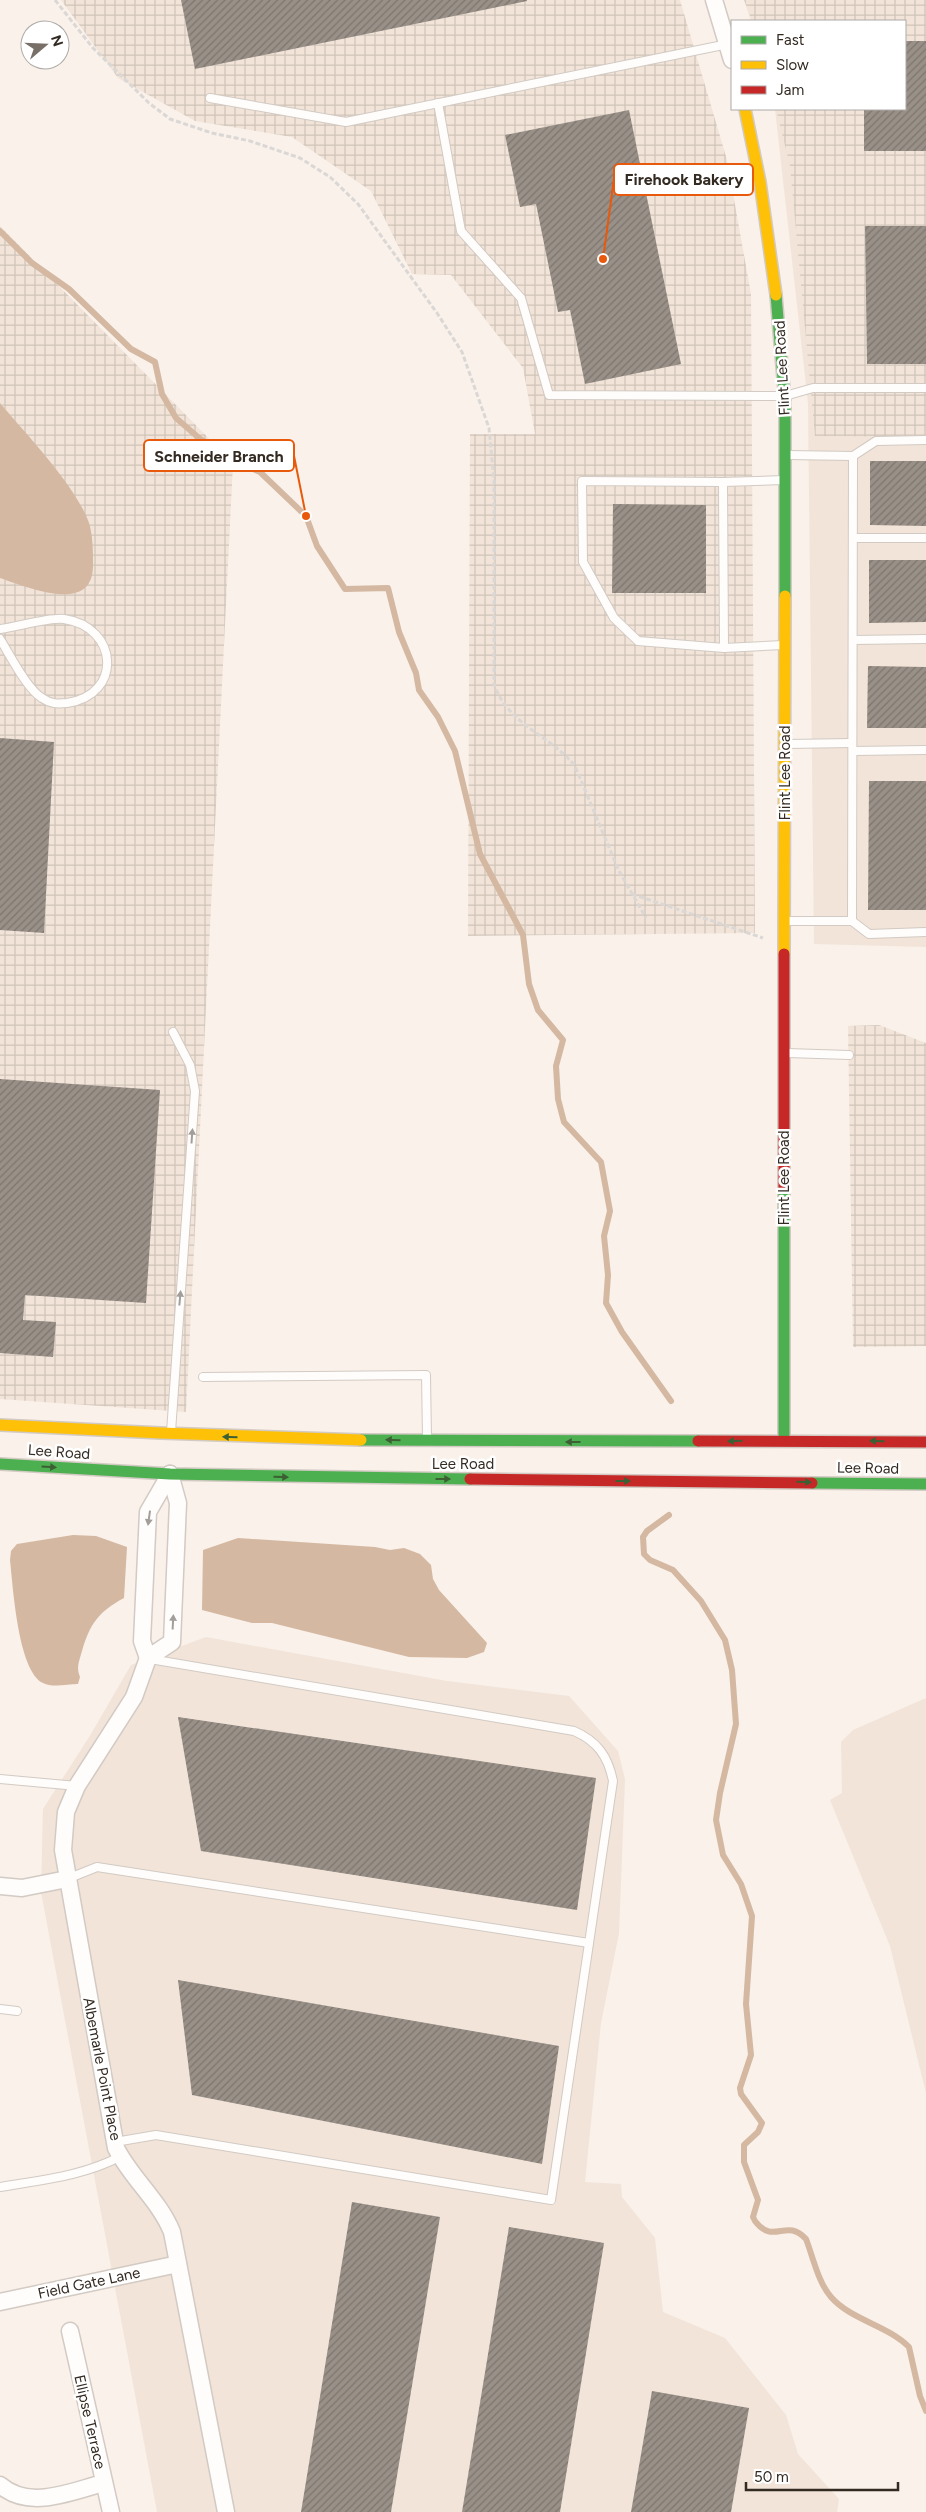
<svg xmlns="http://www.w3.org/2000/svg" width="926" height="2512" viewBox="0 0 926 2512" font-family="Figtree,sans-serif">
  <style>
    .built { fill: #f2e4d9 }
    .industrial { fill: url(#industrial-grid) }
    .water { fill: #d4b8a1 }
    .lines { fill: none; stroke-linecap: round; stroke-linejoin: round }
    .stream { stroke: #d4b8a1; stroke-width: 6 }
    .building { fill: url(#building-hatch) }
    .lane-casing { stroke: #d2cac3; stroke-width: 10 }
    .street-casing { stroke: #d2cac3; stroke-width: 19 }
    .fast-casing { stroke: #d2cac3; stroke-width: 14 }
    .slow-casing { stroke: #d2cac3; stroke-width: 14 }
    .jam-casing { stroke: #d2cac3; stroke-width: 14 }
    .path { stroke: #dad7d5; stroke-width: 3; stroke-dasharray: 5 2.5; stroke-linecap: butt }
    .lane { stroke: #fefdfc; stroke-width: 8 }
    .street { stroke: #fefdfc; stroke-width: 16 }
    .fast { stroke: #4caf50; stroke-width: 11 }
    .slow { stroke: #ffc107; stroke-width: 11 }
    .jam { stroke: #c62828; stroke-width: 11 }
    .oneway { fill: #a39e9a }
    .oneway2 { fill: #3d5f34 }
    .labels { text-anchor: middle; stroke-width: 5; stroke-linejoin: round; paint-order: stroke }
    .street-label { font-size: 15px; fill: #332a22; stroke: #fff }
    .leader { fill: none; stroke: #e8590c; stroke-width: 2 }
    .callout-dot { fill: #e8590c; stroke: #fff; stroke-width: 2 }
    .callout { fill: #fff; stroke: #e8590c; stroke-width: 2 }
    .callout-label { font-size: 16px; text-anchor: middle; font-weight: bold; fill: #332a22 }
  </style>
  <defs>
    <pattern id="industrial-grid" width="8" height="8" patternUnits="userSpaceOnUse" patternTransform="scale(1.25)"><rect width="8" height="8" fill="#f2e4d9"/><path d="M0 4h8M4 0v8" fill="none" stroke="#d0c4ba"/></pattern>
    <pattern id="building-hatch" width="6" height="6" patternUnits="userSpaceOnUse" patternTransform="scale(1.25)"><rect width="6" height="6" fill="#999088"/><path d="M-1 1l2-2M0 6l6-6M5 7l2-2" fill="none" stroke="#7d766f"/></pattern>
  </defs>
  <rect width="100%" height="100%" fill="#f9f1ea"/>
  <!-- built -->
  <g class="built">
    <polygon points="744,0 926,0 926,947 814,944 808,403 775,109 905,109 905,21 751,21"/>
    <polygon points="206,1637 447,1681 569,1696 618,1751 625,1779 619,1933 601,2023 585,2182 621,2184 622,2197 655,2238 663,2312 725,2338 786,2415 798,2454 839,2499 837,2512 157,2512 41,1892 43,1809 91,1734 131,1665"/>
    <polygon points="926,1698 926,2093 890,1946 830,1800 842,1793 841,1742 853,1730"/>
  </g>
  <!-- industrial -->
  <g class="industrial">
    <polygon points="61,0 680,0 727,160 751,294 755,933 468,936 470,434 535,434 523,368 451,275 412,274 371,191 292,137 195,121 118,78"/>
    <polygon points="744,0 926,0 926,437 815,436 790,166 776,109 905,109 905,21 752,21"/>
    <polygon points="0,226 233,463 186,1412 0,1399 0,578 35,589 90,583 93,571 90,526 77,501 58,473 0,403"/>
    <polygon points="879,1025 926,1043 926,1346 853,1347 848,1026"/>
  </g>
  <!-- water -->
  <g class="water">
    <path d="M0,403C25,433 79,489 90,526C93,539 93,552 93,565C94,616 27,587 0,578Z"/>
    <path d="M73,1535L96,1536L127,1547L124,1598C98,1612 90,1624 82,1651C79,1662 76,1667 80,1677L78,1684C67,1684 53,1688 43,1683C18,1671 13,1587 10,1560L11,1551L17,1544Z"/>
    <polygon points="238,1538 375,1547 390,1550 404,1548 420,1554 431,1565 433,1579 439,1590 487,1643 484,1652 467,1658 409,1657 272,1623 252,1623 202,1610 203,1550"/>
  </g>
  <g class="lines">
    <!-- stream -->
    <g class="stream">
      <polyline points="0,231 32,263 69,289 131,349 155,362 162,394 176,418 199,438 234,461 260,472 306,516 317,546 345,589 388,588 399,632 416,673 419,690 438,717 455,751 480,854 523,935 529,984 538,1010 563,1040 556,1066 558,1099 564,1122 601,1162 610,1211 604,1236 608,1275 606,1303 622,1332 671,1401"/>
      <path d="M669,1515L647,1531L643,1537L644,1554L650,1560L673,1570L701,1601L725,1640L732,1670L736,1724L720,1793L716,1820L723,1855L741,1884L752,1916L746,2004L751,2055L740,2088L741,2094L762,2123L758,2132L744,2145V2162L758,2200L753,2217L755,2221C774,2246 786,2217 806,2239C813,2257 818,2282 831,2297C851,2320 887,2325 909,2347L920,2396L926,2411"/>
    </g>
  </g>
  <!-- building -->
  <g class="building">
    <polygon points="181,0 527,0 527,1 195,69"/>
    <polygon points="905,41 926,41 926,151 864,151 864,109 905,109"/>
    <polygon points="629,110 681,364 585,384 570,310 558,312 536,204 520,207 505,135"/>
    <polygon points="865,226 926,226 926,364 867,364"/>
    <polygon points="870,461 926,461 926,526 870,525"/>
    <polygon points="613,504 706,505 706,593 612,593"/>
    <polygon points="869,560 926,560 926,622 869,623"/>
    <polygon points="868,666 926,667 926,728 867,728"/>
    <polygon points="0,738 54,742 44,933 0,930"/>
    <polygon points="869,781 926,781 926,910 868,910"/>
    <polygon points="0,1079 160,1090 146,1303 25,1295 23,1320 56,1322 53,1357 0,1353"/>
    <polygon points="178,1717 596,1778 577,1910 201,1851"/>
    <polygon points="178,1980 559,2046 542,2164 192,2095"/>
    <polygon points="352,2202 440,2217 391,2512 301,2512"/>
    <polygon points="509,2227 604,2243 560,2512 462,2512"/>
    <polygon points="652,2391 749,2408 731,2512 631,2512"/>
  </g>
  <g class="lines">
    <defs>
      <g id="lane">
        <polyline points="210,98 346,122 728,44"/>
        <polyline points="438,103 461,231 521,298 549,395 785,396 813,388 926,388"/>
        <polyline points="853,456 876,441 926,440"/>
        <polyline points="723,482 582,481 583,562 614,618 638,641 724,648"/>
        <polyline points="853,538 926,538"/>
        <path d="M0,629C16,627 50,617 64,619C119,627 123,695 67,703C57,704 51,704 42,698C27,689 10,655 0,639"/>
        <polyline points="853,640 926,639"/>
        <polyline points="783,645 724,648 723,482 784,480"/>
        <polyline points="787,744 852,743"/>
        <polyline points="853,751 926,750"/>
        <polyline points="787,921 852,921 853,456 787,455"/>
        <polyline points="852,921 869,934 926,932"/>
        <polyline points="787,1053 849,1055"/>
        <polyline points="203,1377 426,1375 427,1439"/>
        <polyline points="171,1432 195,1091 190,1065 173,1032"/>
        <polyline points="0,1779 77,1786"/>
        <polyline points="67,1879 97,1867 589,1943"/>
        <polyline points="0,2009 17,2011"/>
        <path d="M115,2142L156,2135L551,2200L613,1781C608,1756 597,1741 574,1731L150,1659"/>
        <path d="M0,2187C41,2180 84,2176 121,2156"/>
      </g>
      <g id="street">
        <polyline points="714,0 732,60"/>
        <path d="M170,1474L178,1503L172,1642L148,1658L134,1697L77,1786L66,1812L63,1850L116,2148C131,2178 159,2200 172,2232L226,2512"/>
        <polyline points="148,1658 142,1641 148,1512 170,1474"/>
        <polyline points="0,1886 22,1888 67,1879"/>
        <polyline points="0,2302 178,2264"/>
        <polyline points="70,2331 111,2512"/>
        <path d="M0,2485C30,2511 71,2491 104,2483"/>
      </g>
      <g id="fast">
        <polyline points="776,295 785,402 785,596"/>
        <polyline points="361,1440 698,1441"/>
        <polyline points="784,1440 784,1187"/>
        <polyline points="0,1464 170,1474 470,1479"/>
        <polyline points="812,1483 926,1484"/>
      </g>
      <g id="slow">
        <polyline points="745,109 760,182 776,295"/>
        <polyline points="784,954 785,596"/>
        <polyline points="0,1425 161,1433 361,1440"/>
      </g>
      <g id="jam">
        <polyline points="784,1187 784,954"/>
        <polyline points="698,1441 926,1442"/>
        <polyline points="470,1479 812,1483"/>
      </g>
    </defs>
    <!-- lane casing -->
    <use href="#lane" class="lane-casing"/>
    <!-- street casing -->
    <use href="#street" class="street-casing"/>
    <!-- fast casing -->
    <use href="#fast" class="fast-casing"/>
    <!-- slow casing -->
    <use href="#slow" class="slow-casing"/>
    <!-- jam casing -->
    <use href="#jam" class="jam-casing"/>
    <!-- path -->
    <g class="path">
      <path d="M55,0L93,48L149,103L170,119L212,133L250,141L300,158L330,177L358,204L437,313L462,352L489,428L494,480V684C508,725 550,735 575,766L618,869L646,918"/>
      <polyline points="632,894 763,938"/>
    </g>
    <!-- lane -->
    <use href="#lane" class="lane"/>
    <!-- street -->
    <use href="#street" class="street"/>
    <!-- fast -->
    <use href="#fast" class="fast"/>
    <!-- slow -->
    <use href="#slow" class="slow"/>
    <!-- jam -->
    <use href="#jam" class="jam"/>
  </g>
  <!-- one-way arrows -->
  <defs><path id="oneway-solid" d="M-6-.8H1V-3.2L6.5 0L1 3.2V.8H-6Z" transform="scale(1.25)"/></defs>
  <g class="oneway">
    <use href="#oneway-solid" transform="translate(192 1136) rotate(-86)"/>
    <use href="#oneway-solid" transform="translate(180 1298) rotate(-85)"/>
    <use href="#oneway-solid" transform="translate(149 1518) rotate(98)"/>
    <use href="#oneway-solid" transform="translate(173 1622) rotate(-87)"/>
  </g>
  <g class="oneway2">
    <use href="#oneway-solid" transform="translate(230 1437) rotate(-178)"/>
    <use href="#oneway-solid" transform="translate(393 1440) rotate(-179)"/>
    <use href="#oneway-solid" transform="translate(735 1441) rotate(179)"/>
    <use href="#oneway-solid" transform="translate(877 1441) rotate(-179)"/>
    <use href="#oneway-solid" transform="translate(573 1442) rotate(-180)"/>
    <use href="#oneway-solid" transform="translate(49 1467) rotate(4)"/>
    <use href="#oneway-solid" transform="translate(281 1477) rotate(1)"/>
    <use href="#oneway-solid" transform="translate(443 1479)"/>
    <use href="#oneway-solid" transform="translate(623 1481)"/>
    <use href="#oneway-solid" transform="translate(804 1482) rotate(1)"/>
  </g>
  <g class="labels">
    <!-- street labels -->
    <g class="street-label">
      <text transform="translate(782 368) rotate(-93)" y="5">Flint Lee Road</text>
      <text transform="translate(785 773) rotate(-90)" y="5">Flint Lee Road</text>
      <text transform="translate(784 1178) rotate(-90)" y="5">Flint Lee Road</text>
      <text transform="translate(59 1452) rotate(4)" y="5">Lee Road</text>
      <text x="463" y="1469">Lee Road</text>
      <text transform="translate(868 1468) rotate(1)" y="5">Lee Road</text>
      <text transform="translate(102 2069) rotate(79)" y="5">Albemarle Point Place</text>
      <text transform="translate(89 2283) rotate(-12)" y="5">Field Gate Lane</text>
      <text transform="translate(90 2422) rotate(77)" y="5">Ellipse Terrace</text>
    </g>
  </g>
  <!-- callouts -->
  <path class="leader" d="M603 259L614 179M306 516L294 456"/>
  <g class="callout-dot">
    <circle cx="603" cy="259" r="5"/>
    <circle cx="306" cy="516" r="5"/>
  </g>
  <g class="callout">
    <rect x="614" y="164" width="139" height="31" rx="5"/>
    <rect x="144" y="440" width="150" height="31" rx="5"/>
  </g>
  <g class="callout-label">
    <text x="684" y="185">Firehook Bakery</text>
    <text x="219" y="462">Schneider Branch</text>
  </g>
  <!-- legend -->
  <rect x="731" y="20" width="175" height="90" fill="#ffffff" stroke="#adaaa7"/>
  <rect x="741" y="36" width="25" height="8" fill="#4caf50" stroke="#adaaa7"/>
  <text x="776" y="45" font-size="15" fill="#332a22">Fast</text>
  <rect x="741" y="61" width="25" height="8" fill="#ffc107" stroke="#adaaa7"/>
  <text x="776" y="70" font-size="15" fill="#332a22">Slow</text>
  <rect x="741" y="86" width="25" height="8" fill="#c62828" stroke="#adaaa7"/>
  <text x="776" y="95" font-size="15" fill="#332a22">Jam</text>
  <!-- north arrow -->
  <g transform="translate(45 45) rotate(71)"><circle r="24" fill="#ffffff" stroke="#adaaa7"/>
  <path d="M0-4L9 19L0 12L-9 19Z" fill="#787068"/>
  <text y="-8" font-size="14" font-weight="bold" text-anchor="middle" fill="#332a22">N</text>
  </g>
  <!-- scale -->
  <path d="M746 2482v8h152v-8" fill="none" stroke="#332a22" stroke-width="2.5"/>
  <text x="754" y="2482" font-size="15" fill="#332a22" stroke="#ffffff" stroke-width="4" paint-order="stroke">50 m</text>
</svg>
